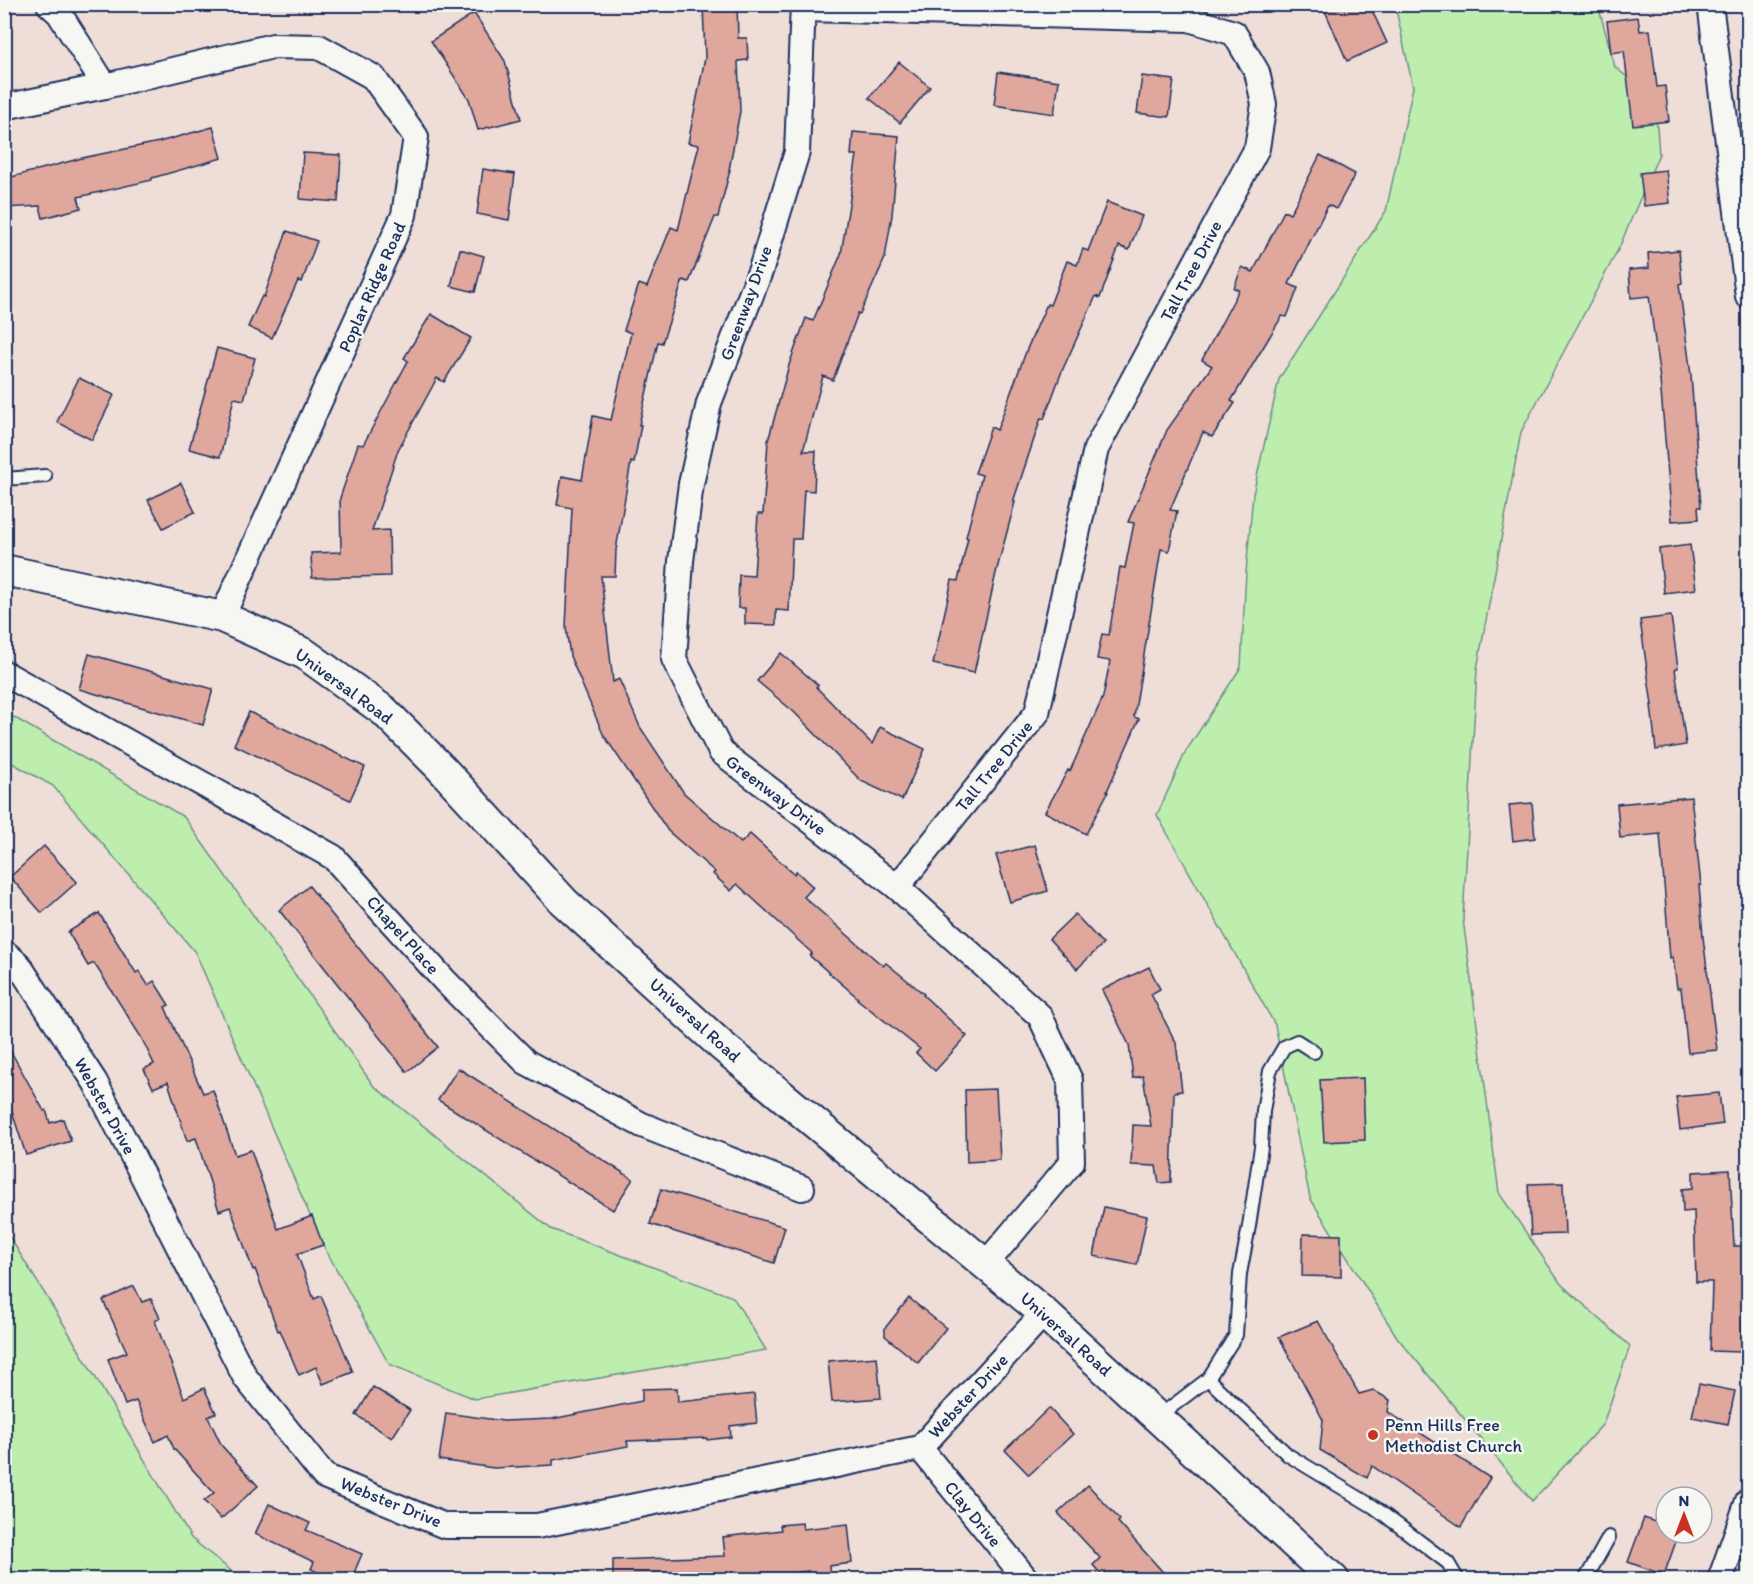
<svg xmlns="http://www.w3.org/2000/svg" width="1753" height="1584" viewBox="0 0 1753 1584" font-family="Itim,sans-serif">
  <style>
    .green { fill: #bdeeae; stroke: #6c8e86; stroke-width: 1.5 }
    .building { fill: #e0a79d; stroke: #1b2f5e; stroke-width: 1.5 }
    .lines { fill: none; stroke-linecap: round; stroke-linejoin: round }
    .service-casing { stroke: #1b2f5e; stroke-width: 16 }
    .minor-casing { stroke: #1b2f5e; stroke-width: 28 }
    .tertiary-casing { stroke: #1b2f5e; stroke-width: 34 }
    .service { stroke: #f6f6f2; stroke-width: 12 }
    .minor { stroke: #f6f6f2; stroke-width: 24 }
    .tertiary { stroke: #f6f6f2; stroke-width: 30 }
    .poi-dot { fill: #c8321e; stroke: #f6f6f2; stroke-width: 2 }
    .labels { text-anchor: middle; stroke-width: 5; stroke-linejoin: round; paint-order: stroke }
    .street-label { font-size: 18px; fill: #1b2f5e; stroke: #f6f6f2 }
    .poi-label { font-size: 18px; fill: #1b2f5e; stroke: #f6f6f2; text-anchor: start }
  </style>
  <rect width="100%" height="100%" fill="#efded8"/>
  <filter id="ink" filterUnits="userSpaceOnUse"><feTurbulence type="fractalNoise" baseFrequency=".0167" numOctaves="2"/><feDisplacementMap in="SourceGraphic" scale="12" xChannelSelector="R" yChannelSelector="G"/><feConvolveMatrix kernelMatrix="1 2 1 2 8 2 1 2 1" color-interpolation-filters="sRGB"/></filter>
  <g filter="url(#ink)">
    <!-- green -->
    <g class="green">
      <polygon points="1395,5 1598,5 1615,67 1655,100 1659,154 1619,248 1521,432 1477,669 1463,919 1499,1193 1561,1284 1630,1346 1603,1424 1532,1501 1397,1337 1310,1198 1275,1025 1157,815 1186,751 1241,667 1246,572 1253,494 1279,379 1386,211 1413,87"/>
      <polygon points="5,712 184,817 373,1085 551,1229 733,1297 766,1350 475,1399 389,1364 323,1245 195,952 53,786 5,759"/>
      <polygon points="4,1228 66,1328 191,1538 241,1579 5,1579"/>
    </g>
    <!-- building -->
    <g class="building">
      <polygon points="703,4 737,4 738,38 747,38 748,60 738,61 740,111 729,170 730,170 718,217 715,217 689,282 683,280 662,343 658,342 639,425 641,425 634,463 631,462 616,550 615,576 601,576 613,682 619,679 640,727 684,793 741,843 750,834 794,874 796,871 813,887 804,897 883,966 886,963 924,994 923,995 967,1036 935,1071 916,1053 920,1049 857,999 858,998 810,956 812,953 737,884 731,891 713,874 715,872 668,831 603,734 570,656 566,627 572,508 557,505 562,476 582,480 593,416 611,420 631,333 624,330 639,284 647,287 671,227 678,230 699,145 688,143 705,58"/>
      <polygon points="1322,4 1369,4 1387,43 1347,61"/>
      <polygon points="474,13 505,61 521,119 478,130 469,99 431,41"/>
      <polygon points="1638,17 1640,31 1650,30 1657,87 1665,86 1669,121 1633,125 1624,51 1611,53 1607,21"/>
      <polygon points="899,62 930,87 900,123 869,98"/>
      <polygon points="998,72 1059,81 1054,114 994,105"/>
      <polygon points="1142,76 1174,80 1169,117 1137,113"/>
      <polygon points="213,127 222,158 152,178 152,180 78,197 81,208 43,218 40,206 4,208 4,179 82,158 159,142"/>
      <polygon points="853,132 899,136 892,215 885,258 860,314 858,313 833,380 823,376 803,451 816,451 814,491 804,490 801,539 792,539 789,611 776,610 776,625 745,624 745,608 738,608 739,575 754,576 758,514 763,514 768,441 789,365 806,318 813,321 841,254 857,155 851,155"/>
      <polygon points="303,153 341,155 338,202 300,199"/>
      <polygon points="1320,155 1355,174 1336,209 1328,205 1289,284 1298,288 1287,317 1282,316 1231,401 1235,403 1212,437 1203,432 1170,510 1177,511 1169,551 1161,549 1134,717 1139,719 1107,791 1108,792 1086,834 1045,812 1068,770 1070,771 1103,697 1110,661 1097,659 1102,634 1109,635 1120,567 1125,568 1134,523 1128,522 1167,430 1212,366 1202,360 1239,290 1234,288 1242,267 1253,272 1284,211 1290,214"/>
      <polygon points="483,169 515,174 509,220 477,214"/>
      <polygon points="1666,170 1670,203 1644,206 1640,173"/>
      <polygon points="1107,202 1142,216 1129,250 1119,246 1100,298 1096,296 1062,371 1044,419 1041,418 1013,502 1015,502 996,573 974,673 933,664 952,580 958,581 968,538 966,537 982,475 975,473 991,427 997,430 1027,349 1047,304 1050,305 1067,261 1077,265 1083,249 1088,251"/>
      <polygon points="287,231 317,241 302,282 298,281 272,338 248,327 262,296 264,297"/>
      <polygon points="460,249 484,256 475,292 451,286"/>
      <polygon points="1679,250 1682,283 1679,284 1691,375 1701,507 1698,507 1699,519 1672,521 1660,380 1649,296 1631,298 1629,270 1649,268 1648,253"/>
      <polygon points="431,314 471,338 444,382 437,378 398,450 372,531 389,530 390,576 312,578 311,553 341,552 340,498 358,444 363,445 408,361 404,358"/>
      <polygon points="217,348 255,358 244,400 234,398 220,457 189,449"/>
      <polygon points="79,378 114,395 92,440 57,422"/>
      <polygon points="181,483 195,512 163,528 148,500"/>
      <polygon points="1690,545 1696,589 1664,593 1659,549"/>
      <polygon points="1671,616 1678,668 1675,669 1686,745 1656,750 1651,705 1652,705 1640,620"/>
      <polygon points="781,653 818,685 816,687 872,744 880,727 925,749 902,800 861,781 794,712 757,681"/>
      <polygon points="89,654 213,689 203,725 79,689"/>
      <polygon points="249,712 365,767 350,800 234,745"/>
      <polygon points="1691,797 1701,885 1699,885 1703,937 1717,1050 1688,1053 1681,988 1677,988 1673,957 1670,958 1660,834 1620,838 1617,804"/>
      <polygon points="1532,803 1535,838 1513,841 1509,805"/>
      <polygon points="1035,845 1048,891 1010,902 996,855"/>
      <polygon points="44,846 77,882 42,913 10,877"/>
      <polygon points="309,886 438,1047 407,1072 279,910"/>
      <polygon points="99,913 136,973 139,971 148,985 154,981 169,1005 165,1007 203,1093 213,1090 235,1155 251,1150 278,1229 312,1216 323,1245 297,1254 314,1299 321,1296 353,1372 323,1384 316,1367 299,1375 280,1330 278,1331 255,1269 253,1270 230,1207 219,1211 196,1138 187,1141 168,1082 153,1088 144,1069 154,1064 141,1037 94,963 88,966 68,932"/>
      <polygon points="1075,914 1103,944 1077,969 1049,939"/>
      <polygon points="1149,967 1160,989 1151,994 1176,1043 1182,1091 1174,1092 1171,1182 1159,1183 1156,1166 1131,1165 1133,1125 1151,1126 1143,1076 1133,1078 1129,1045 1102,990"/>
      <polygon points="4,1039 44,1111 46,1110 50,1123 63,1119 71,1141 26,1155 4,1087"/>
      <polygon points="458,1068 633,1179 613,1210 438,1100"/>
      <polygon points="1363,1078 1365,1140 1324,1142 1320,1080"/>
      <polygon points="996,1089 1000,1160 967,1162 965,1090"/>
      <polygon points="1719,1093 1723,1124 1680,1130 1676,1097"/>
      <polygon points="1730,1170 1734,1246 1745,1246 1745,1281 1741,1352 1710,1351 1712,1282 1696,1282 1694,1211 1683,1212 1682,1189 1693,1188 1693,1172"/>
      <polygon points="1563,1183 1565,1234 1531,1235 1528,1184"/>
      <polygon points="661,1189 785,1227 774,1263 650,1224"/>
      <polygon points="1104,1207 1147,1216 1137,1265 1094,1256"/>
      <polygon points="1303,1234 1341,1235 1341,1277 1302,1276"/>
      <polygon points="134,1286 142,1302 151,1299 160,1318 155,1321 184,1398 204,1388 216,1413 208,1417 222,1446 258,1486 221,1519 204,1501 214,1493 174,1449 168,1435 155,1442 136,1401 125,1405 108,1359 127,1352 103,1300"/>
      <polygon points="909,1298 946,1328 918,1363 885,1336 885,1328"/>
      <polygon points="1318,1321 1359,1394 1373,1390 1390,1400 1388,1412 1490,1478 1461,1527 1372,1466 1367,1478 1320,1450 1323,1420 1279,1337"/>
      <polygon points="877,1357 881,1398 832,1402 828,1361"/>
      <polygon points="1699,1384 1735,1391 1728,1424 1692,1417"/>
      <polygon points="373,1387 410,1410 392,1438 356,1415"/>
      <polygon points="677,1388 678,1402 754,1394 757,1423 730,1426 731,1437 707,1440 707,1438 627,1441 628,1446 553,1460 553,1465 494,1468 439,1460 446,1413 504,1421 552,1419 642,1401 642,1389"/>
      <polygon points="1049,1408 1073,1434 1029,1475 1005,1450"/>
      <polygon points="1088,1485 1120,1520 1118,1522 1170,1580 1106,1580 1093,1565 1100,1558 1058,1513"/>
      <polygon points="269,1504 310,1523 306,1530 362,1554 351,1580 334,1580 311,1569 314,1562 255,1534"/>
      <polygon points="1644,1518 1666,1526 1666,1533 1679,1533 1664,1575 1628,1562"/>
      <polygon points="802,1523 803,1529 848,1524 852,1563 829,1566 830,1575 809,1577 808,1571 734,1580 613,1580 613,1560 725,1556 723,1537 781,1530 780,1525"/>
    </g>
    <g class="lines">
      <defs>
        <g id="service">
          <polyline points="4,479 45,476"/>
          <polyline points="1208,1379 1236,1335 1240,1274 1249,1226 1261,1147 1263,1111 1270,1071 1284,1047 1297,1041 1314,1052"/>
          <polyline points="1158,1417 1208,1379 1288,1455 1374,1507 1448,1563 1458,1580"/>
          <polyline points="1585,1580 1609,1537"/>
        </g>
        <g id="minor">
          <polyline points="49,4 59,13 105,86"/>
          <polyline points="803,4 797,152 761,269 709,403 691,484 681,561 674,659 721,752 897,887 1040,1016 1070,1080 1072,1162 985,1265"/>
          <polyline points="1710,4 1748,296"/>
          <polyline points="803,9 1189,19 1234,33 1257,72 1264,104 1257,148 1096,449 1037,713 897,887"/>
          <polyline points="4,107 105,86 273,46 319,47 373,77 416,137 404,215 222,617"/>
          <polyline points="4,673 333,857 445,981 526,1062 642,1125 802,1188"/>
          <polyline points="4,952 18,964 95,1082 245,1377 324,1476 445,1526 537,1526 920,1448 1044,1313"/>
          <polyline points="920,1448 1027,1580"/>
          <polyline points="1720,1580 1748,1501"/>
        </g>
        <polyline id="tertiary" points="4,570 222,617 305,654 384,711 442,769 564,902 722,1046 1044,1313 1334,1580"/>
      </defs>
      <!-- service casing -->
      <use href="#service" class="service-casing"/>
      <!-- minor casing -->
      <use href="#minor" class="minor-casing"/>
      <!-- tertiary casing -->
      <use href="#tertiary" class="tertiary-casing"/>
      <!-- service -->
      <use href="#service" class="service"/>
      <!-- minor -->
      <use href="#minor" class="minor"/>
      <!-- tertiary -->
      <use href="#tertiary" class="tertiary"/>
    </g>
  </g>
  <!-- markers -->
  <circle class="poi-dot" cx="1373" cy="1435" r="6"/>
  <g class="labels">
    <!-- street labels -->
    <g class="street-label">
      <text transform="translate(1191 271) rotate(-62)" y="6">Tall Tree Drive</text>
      <text transform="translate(372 287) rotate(-66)" y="6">Poplar Ridge Road</text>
      <text transform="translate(746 303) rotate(-70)" y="6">Greenway Drive</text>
      <text transform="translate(344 686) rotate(36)" y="6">Universal Road</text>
      <text transform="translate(994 766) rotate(-51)" y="6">Tall Tree Drive</text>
      <text transform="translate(776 795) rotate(37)" y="6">Greenway Drive</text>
      <text transform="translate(403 935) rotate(48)" y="6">Chapel Place</text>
      <text transform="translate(695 1020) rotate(42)" y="6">Universal Road</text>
      <text transform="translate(105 1106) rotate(61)" y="6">Webster Drive</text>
      <text transform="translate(1066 1334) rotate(42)" y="6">Universal Road</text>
      <text transform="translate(968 1396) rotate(-47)" y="6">Webster Drive</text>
      <text transform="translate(391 1502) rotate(22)" y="6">Webster Drive</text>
      <text transform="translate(973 1514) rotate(51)" y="6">Clay Drive</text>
    </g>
    <!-- poi labels -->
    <g class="poi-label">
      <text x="1385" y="1431">Penn Hills Free<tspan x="1385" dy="21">Methodist Church</tspan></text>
    </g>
  </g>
  <!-- margin -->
  <rect width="1753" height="1584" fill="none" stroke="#f6f6f2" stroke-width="24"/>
  <rect x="12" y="12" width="1729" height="1560" fill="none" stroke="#1b2f5e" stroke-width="2" filter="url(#ink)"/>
  <!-- north arrow -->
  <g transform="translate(1684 1515)"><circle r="28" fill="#f6f6f2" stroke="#9ea6b7" stroke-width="1.5"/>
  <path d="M0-4.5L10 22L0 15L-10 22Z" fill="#c8321e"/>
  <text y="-9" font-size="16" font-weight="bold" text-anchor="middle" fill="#1b2f5e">N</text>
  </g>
</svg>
